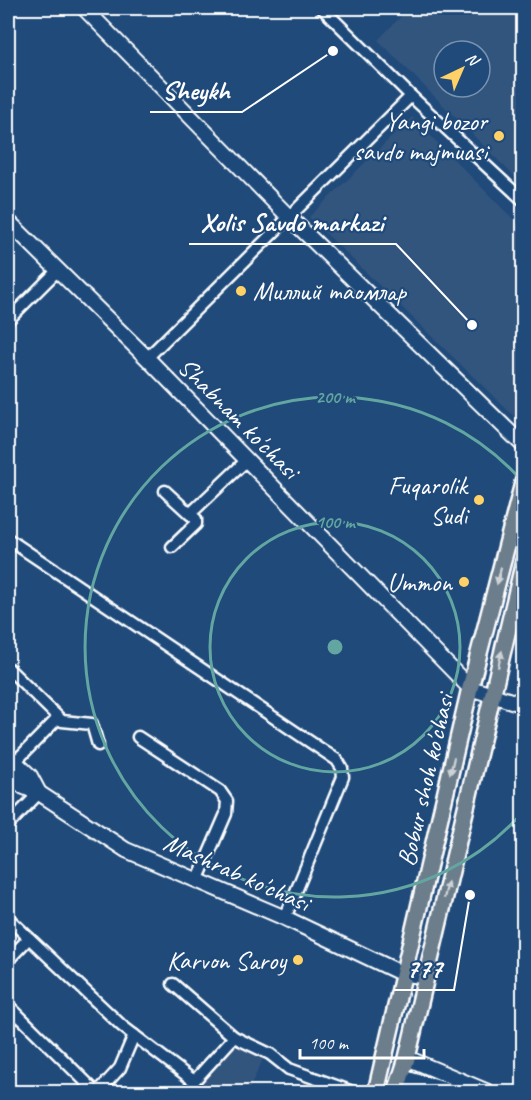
<svg xmlns="http://www.w3.org/2000/svg" width="531" height="1100" viewBox="0 0 531 1100" font-family="Caveat,sans-serif">
  <style>
    .built { fill: #33547e; fill-rule: evenodd }
    .lines { fill: none; stroke-linecap: round; stroke-linejoin: round }
    .street-casing { stroke: #fff; stroke-width: 15 }
    .secondary-casing { stroke: #fff; stroke-width: 18 }
    .primary-casing { stroke: #fff; stroke-width: 20 }
    .street { stroke: #1f4a7a; stroke-width: 10 }
    .secondary { stroke: #1f4a7a; stroke-width: 14 }
    .primary { stroke: #6c7d8b; stroke-width: 15 }
    .oneway { fill: #ccd2d6 }
    .ring { fill: none; stroke: #63a6a1; stroke-width: 3 }
    .poi-dot { fill: #ffd166; stroke: #1f4a7a; stroke-width: 2 }
    .labels { text-anchor: middle; stroke-width: 4.5; stroke-linejoin: round; paint-order: stroke }
    .poi-label { font-size: 26px; fill: #fff; stroke: #1f4a7a; text-anchor: end }
    .street-label { font-size: 26px; fill: #fff; stroke: #1f4a7a }
    .centre { fill: #63a6a1; stroke: #1f4a7a; stroke-width: 3 }
    .ring-label { font-size: 18px; text-anchor: middle; font-weight: bold; fill: #63a6a1; stroke: #1f4a7a; stroke-width: 4.5; stroke-linejoin: round; paint-order: stroke }
    .leader { fill: none; stroke: #fff; stroke-width: 2 }
    .callout-dot { fill: #fff; stroke: #1f4a7a; stroke-width: 2 }
    .callout-label { font-size: 27px; text-anchor: middle; font-weight: bold; fill: #fff; stroke: #1f4a7a; stroke-width: 4.5; stroke-linejoin: round; paint-order: stroke }
  </style>
  <rect width="100%" height="100%" fill="#1f4a7a"/>
  <filter id="ink" filterUnits="userSpaceOnUse"><feTurbulence type="fractalNoise" baseFrequency=".0167" numOctaves="2"/><feDisplacementMap in="SourceGraphic" scale="12" xChannelSelector="R" yChannelSelector="G"/><feConvolveMatrix kernelMatrix="1 2 1 2 8 2 1 2 1" color-interpolation-filters="sRGB"/></filter>
  <g filter="url(#ink)">
    <!-- built -->
    <g class="built">
      <path d="M409,8H523V185L378,40ZM444,51H480V87H444Z"/>
      <polygon points="412,117 523,229 523,425 309,217"/>
      <polygon points="231,1044 263,1059 248,1092 185,1092"/>
    </g>
    <g class="lines">
      <defs>
        <g id="street">
          <polyline points="322,8 411,96 524,201"/>
          <polyline points="8,320 57,271"/>
          <polyline points="147,358 411,96"/>
          <polyline points="165,491 190,514"/>
          <polyline points="8,539 337,760 342,768 343,777 285,918"/>
          <polyline points="172,547 196,524 196,519 190,514 247,460"/>
          <polyline points="8,668 62,721 92,724 98,745"/>
          <polyline points="138,737 220,791 227,801 226,814 197,881"/>
          <polyline points="15,762 58,718"/>
          <polyline points="8,825 39,793"/>
          <polyline points="8,918 29,938"/>
          <polyline points="8,960 29,938 122,1026 194,1081 234,1037 270,1054 289,1069 353,1092"/>
          <polyline points="173,984 234,1037"/>
          <polyline points="8,1005 96,1092"/>
          <polyline points="8,1023 16,1014"/>
          <polyline points="98,1092 120,1068 134,1035"/>
        </g>
        <g id="secondary">
          <polyline points="84,8 289,217 524,446"/>
          <polyline points="8,221 147,358 470,688 524,705"/>
          <polyline points="8,755 30,776 39,793"/>
          <polyline points="8,773 24,787 39,793 126,850 285,918 403,974 425,976"/>
          <polyline points="407,1058 488,1092"/>
          <polyline points="401,1077 452,1092"/>
        </g>
        <g id="primary">
          <polyline points="376,1092 470,688 524,479"/>
          <polyline points="396,1092 407,1058 524,561"/>
        </g>
      </defs>
      <!-- street casing -->
      <use href="#street" class="street-casing"/>
      <!-- secondary casing -->
      <use href="#secondary" class="secondary-casing"/>
      <!-- primary casing -->
      <use href="#primary" class="primary-casing"/>
      <!-- street -->
      <use href="#street" class="street"/>
      <!-- secondary -->
      <use href="#secondary" class="secondary"/>
      <!-- primary -->
      <use href="#primary" class="primary"/>
    </g>
    <!-- one-way arrows -->
    <defs><path id="oneway-solid" d="M-6-.8H1V-3.2L6.5 0L1 3.2V.8H-6Z" transform="scale(1.5)"/></defs>
    <g class="oneway">
      <use href="#oneway-solid" transform="translate(499 576) rotate(104)"/>
      <use href="#oneway-solid" transform="translate(500 659) rotate(-77)"/>
      <use href="#oneway-solid" transform="translate(452 766) rotate(103)"/>
      <use href="#oneway-solid" transform="translate(446 890) rotate(-77)"/>
    </g>
  </g>
  <!-- distance rings -->
  <g class="ring">
    <circle cx="335" cy="647" r="125"/>
    <path d="M522 813A250 250 0 1 1 522 481"/>
  </g>
  <!-- markers -->
  <g class="poi-dot">
    <circle cx="499" cy="136" r="6"/>
    <circle cx="241" cy="291" r="6"/>
    <circle cx="479" cy="500" r="6"/>
    <circle cx="464" cy="582" r="6"/>
    <circle cx="298" cy="960" r="6"/>
  </g>
  <g class="labels">
    <!-- poi labels -->
    <g class="poi-label">
      <text x="487" y="130">Yangi bozor<tspan x="487" dy="30">savdo majmuasi</tspan></text>
      <text x="253" y="300" text-anchor="start">Миллий таомлар</text>
      <text x="467" y="494">Fuqarolik<tspan x="467" dy="30">Sudi</tspan></text>
      <text x="452" y="591">Ummon</text>
      <text x="286" y="969">Karvon Saroy</text>
    </g>
    <!-- street labels -->
    <g class="street-label">
      <text transform="translate(239 418) rotate(45)" y="9">Shabnam ko'chasi</text>
      <text transform="translate(425 780) rotate(-77)" y="9">Bobur shoh ko'chasi</text>
      <text transform="translate(237 872) rotate(24)" y="9">Mashrab ko'chasi</text>
    </g>
  </g>
  <circle cx="335" cy="647" r="9" class="centre"/>
  <g class="ring-label">
    <text x="335" y="403">200 m</text>
    <text x="335" y="528">100 m</text>
  </g>
  <!-- callouts -->
  <path class="leader" d="M333 51L242 112H150M472 325L396 244H189M470 895L454 990H394"/>
  <g class="callout-dot">
    <circle cx="333" cy="51" r="6"/>
    <circle cx="472" cy="325" r="6"/>
    <circle cx="470" cy="895" r="6"/>
  </g>
  <g class="callout-label">
    <text x="196" y="99">Sheykh</text>
    <text x="292" y="231">Xolis Savdo markazi</text>
    <text x="424" y="977">777</text>
  </g>
  <!-- margin -->
  <rect width="531" height="1100" fill="none" stroke="#1f4a7a" stroke-width="30"/>
  <rect x="15" y="15" width="501" height="1070" fill="none" stroke="#fff" stroke-width="2" filter="url(#ink)"/>
  <!-- north arrow -->
  <g transform="translate(462 69) rotate(44)"><circle r="28" fill="#1f4a7a" stroke="#7992af" stroke-width="1.5"/>
  <path d="M0-4.5L10 22L0 15L-10 22Z" fill="#ffd166"/>
  <text y="-9" font-size="16" font-weight="bold" text-anchor="middle" fill="#ffffff">N</text>
  </g>
  <!-- scale -->
  <path d="M300 1049v9h124v-9" fill="none" stroke="#ffffff" stroke-width="3"/>
  <text x="309" y="1049" font-size="18" fill="#ffffff" stroke="#1f4a7a" stroke-width="4.5" paint-order="stroke">100 m</text>
</svg>
